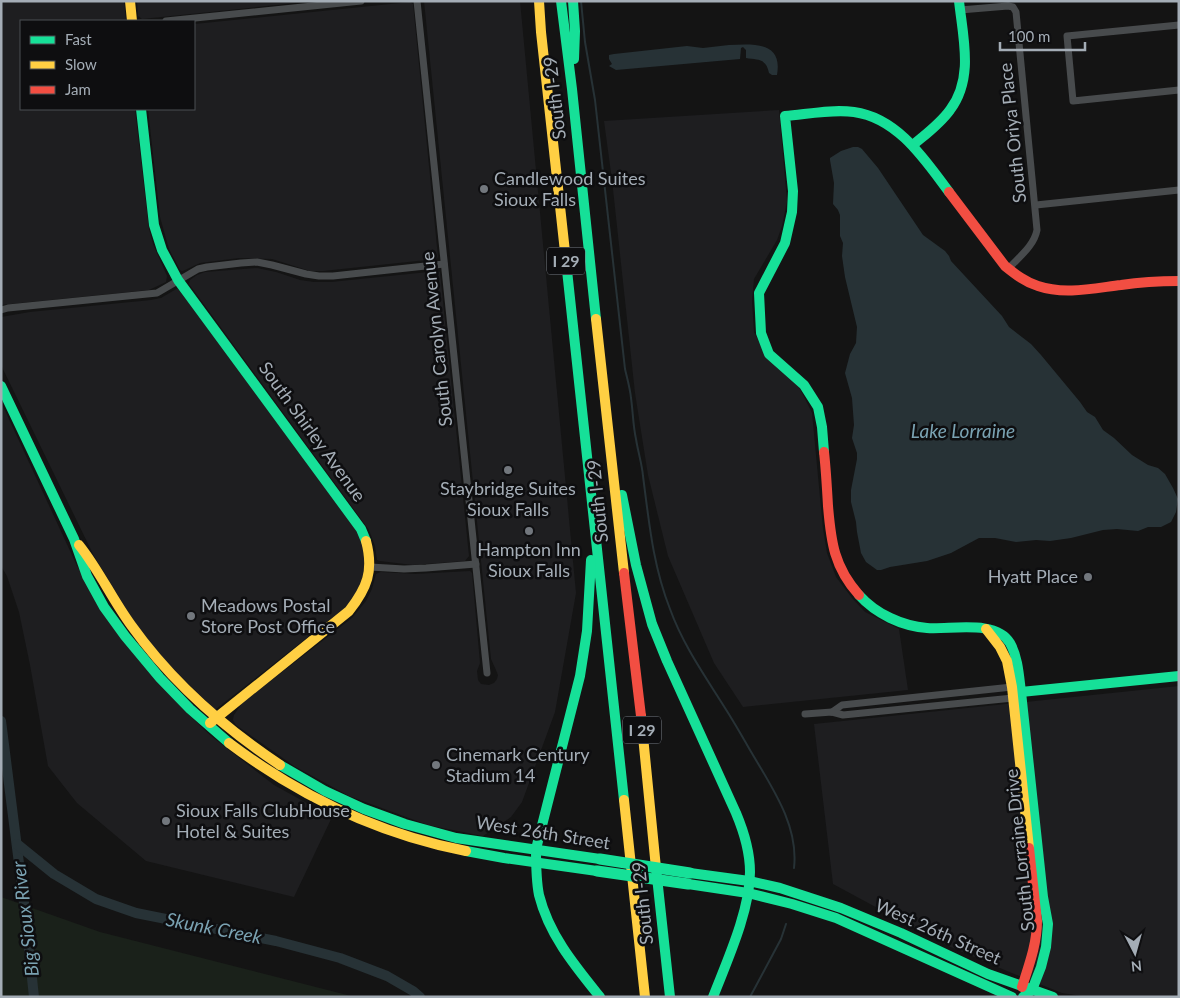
<svg xmlns="http://www.w3.org/2000/svg" width="1180" height="998" viewBox="0 0 1180 998" font-family="Lato,sans-serif">
  <style>
    .built { fill: #1e1e20 }
    .green { fill: #1a211a }
    .water { fill: #273236 }
    .lines { fill: none; stroke-linecap: round; stroke-linejoin: round }
    .stream { stroke: #273236; stroke-width: 2 }
    .river { stroke: #273236; stroke-width: 10 }
    .street { stroke: #484b4d; stroke-width: 7 }
    .fast { stroke: #16e098; stroke-width: 10 }
    .slow { stroke: #ffcf43; stroke-width: 10 }
    .jam { stroke: #f24e42; stroke-width: 10 }
    .fast-bridge { stroke: #16e098; stroke-width: 11 }
    .poi-dot { fill: #72777d; stroke: #0e0e10; stroke-width: 2 }
    .labels { text-anchor: middle; stroke-width: 5; stroke-linejoin: round; paint-order: stroke }
    .shield { fill: #0e0e10; stroke: #777d84; stroke-width: 1 }
    .shield-label { font-size: 16px; font-weight: bold; fill: #a4adb6 }
    .street-label { font-size: 18px; fill: #a4adb6; stroke: #0e0e10 }
    .poi-label { font-size: 18px; fill: #a4adb6; stroke: #0e0e10; text-anchor: start }
    .water-label { font-size: 19px; font-style: italic; fill: #7aa2b2; stroke: #0e0e10 }
  </style>
  <rect width="100%" height="100%" fill="#141414"/>
  <!-- built -->
  <g class="built">
    <polygon points="1,1 124,1 126,21 21,21 21,109 135,109 149,229 153,244 167,276 166,282 149,290 1,305"/>
    <polygon points="137,1 315,1 142,19 138,16"/>
    <polygon points="424,1 520,1 576,593 555,712 522,802 511,817 483,836 428,825 349,796 294,766 236,725 233,720 234,715 242,703 352,618 366,601 372,589 376,574 381,572 415,574 470,571 472,573 480,663 477,671 478,680 481,684 489,685 494,683 497,679 498,675 496,670 491,659"/>
    <polygon points="410,2 413,4 438,257 436,259 323,271 310,271 272,259 239,258 200,263 185,270 182,271 180,270 169,249 160,217 148,109 194,109 194,24"/>
    <polygon points="779,110 787,201 782,226 777,240 754,279 752,301 754,332 768,359 782,372 797,383 812,413 823,529 827,553 836,577 852,598 865,612 899,629 908,690 743,707 714,663 668,556 648,475 635,393 612,180 604,121"/>
    <polygon points="257,268 276,272 300,280 314,282 331,282 438,271 440,272 469,556 465,561 413,565 380,561 377,560 375,546 369,530 189,284 190,280 197,275 205,272"/>
    <polygon points="178,288 357,531 363,544 365,557 365,567 364,579 357,594 350,604 216,709 214,709 168,664 136,625 94,556 1,365 1,317 30,312 151,300 161,298"/>
    <polygon points="1,402 77,566 184,710 211,736 274,785 332,817 294,897 146,861 77,803 48,766 30,665 19,612 7,576 1,566"/>
    <polygon points="1179,686 1179,997 1088,997 1062,993 1007,971 946,945 833,884 814,724"/>
  </g>
  <!-- green -->
  <polygon class="green" points="1,897 100,932 355,997 1,997"/>
  <!-- water -->
  <g class="water">
    <path d="M729,45C753,44 783,41 777,75H772L769,73C766,58 758,60 746,58V50L743,47L741,48L740,59L616,70L609,66L612,64L609,59V55L614,54L687,46L703,48Z"/>
    <polygon points="853,147 858,147 862,149 878,168 923,235 945,251 949,256 951,261 1002,316 1009,327 1031,344 1041,355 1080,402 1087,412 1095,417 1103,430 1114,438 1132,455 1148,465 1158,468 1165,474 1173,488 1178,499 1176,512 1171,522 1161,527 1148,527 1138,531 1117,529 1103,530 1071,538 1050,541 1036,540 1016,542 995,538 979,538 951,553 927,561 890,567 881,570 877,570 866,562 861,553 857,532 856,522 851,502 851,490 857,459 857,453 852,438 854,425 852,398 845,373 850,354 856,343 857,327 845,277 842,256 843,243 840,236 840,215 838,210 833,204 834,183 830,160 830,158 841,151"/>
  </g>
  <g class="lines">
    <!-- stream -->
    <g class="stream">
      <path d="M581,1L585,42L595,100L625,369C627,378 630,388 631,398C633,412 633,426 636,439C638,452 642,464 643,476C649,522 653,566 670,609C683,645 705,676 725,708C734,722 742,736 750,750C771,786 799,825 794,868"/>
      <polyline points="750,997 781,939 786,924"/>
    </g>
    <!-- river -->
    <g class="river">
      <polyline points="1,721 24,903 34,997"/>
      <polyline points="17,844 54,874 96,899 136,913 276,941 340,958 387,976 413,991 420,997"/>
    </g>
    <!-- street -->
    <g class="street">
      <polyline points="417,1 487,673"/>
      <path d="M960,10L1008,6L1013,7L1016,12L1037,230C1034,246 1019,257 1008,269"/>
      <polyline points="166,21 361,1"/>
      <polyline points="1179,25 1067,36 1073,101 1179,90"/>
      <polyline points="1036,205 1179,190"/>
      <polyline points="1,310 8,308 157,293 198,269 207,267 241,263 257,262 272,265 306,274 319,276 333,276 444,264"/>
      <polyline points="370,567 404,569 426,568 476,564"/>
      <polyline points="832,712 842,705 1012,687"/>
      <polyline points="805,714 832,712 843,715 1013,698"/>
    </g>
    <!-- fast -->
    <g class="fast">
      <polyline points="561,1 572,89 596,319"/>
      <polyline points="573,1 575,31 574,59"/>
      <polyline points="141,109 154,225 162,250 178,280 361,529 366,541"/>
      <path d="M913,145C926,134 940,124 950,110C974,78 963,38 959,1"/>
      <polyline points="566,261 624,800"/>
      <polyline points="1,386 74,539 87,576 104,607 125,636 160,678 190,709 229,743"/>
      <path d="M824,452L822,427L818,407L804,385L769,354L761,333L759,293L785,243L792,212L793,191L785,116C808,114 832,109 854,112C898,118 925,160 949,192"/>
      <path d="M622,495L636,565L652,624L667,661L736,813C744,832 750,852 750,872C750,911 727,961 713,997"/>
      <path d="M591,560L587,631L580,676L536,849C536,864 536,880 539,895C549,935 575,966 600,997"/>
      <path d="M859,595C876,614 902,626 927,628C950,630 996,619 1010,643C1018,657 1019,676 1021,692L1043,897L1048,924L1046,947L1041,967L1032,990L1023,997"/>
      <polyline points="1016,695 1021,692 1179,676"/>
      <polyline points="280,765 325,791 364,809 405,824 456,838 600,859"/>
      <polyline points="466,851 504,858 597,871"/>
      <polyline points="656,868 670,997"/>
      <polyline points="690,873 749,881"/>
      <polyline points="749,881 780,888 841,908 901,933 988,974 1053,997"/>
      <polyline points="688,884 748,893"/>
      <polyline points="748,893 792,904 836,918 1012,997"/>
    </g>
    <!-- slow -->
    <g class="slow">
      <polyline points="130,1 132,21"/>
      <polyline points="539,1 541,32 566,261"/>
      <polyline points="596,319 624,573"/>
      <path d="M79,545C99,570 112,599 131,625C171,681 223,727 280,765"/>
      <polyline points="986,629 1000,647 1007,661 1012,687 1029,848"/>
      <polyline points="641,716 656,868"/>
      <path d="M210,723L349,611C367,588 374,571 366,541"/>
      <path d="M229,743C301,797 378,834 466,851"/>
      <polyline points="624,800 645,997"/>
    </g>
    <!-- jam -->
    <g class="jam">
      <path d="M949,192L1005,266C1015,274 1025,282 1038,286C1064,295 1095,288 1121,285C1141,282 1160,281 1179,281"/>
      <path d="M824,452C826,470 827,488 828,506C831,542 834,567 859,595"/>
      <polyline points="624,573 641,716"/>
      <path d="M1022,987C1029,965 1037,944 1037,921L1029,848"/>
    </g>
    <!-- fast-bridge -->
    <g class="fast-bridge">
      <polyline points="600,859 690,873"/>
      <polyline points="597,871 688,884"/>
    </g>
  </g>
  <!-- markers -->
  <g class="poi-dot">
    <circle cx="484" cy="189" r="5"/>
    <circle cx="508" cy="470" r="5"/>
    <circle cx="529" cy="531" r="5"/>
    <circle cx="1088" cy="577" r="5"/>
    <circle cx="191" cy="616" r="5"/>
    <circle cx="436" cy="765" r="5"/>
    <circle cx="166" cy="821" r="5"/>
  </g>
  <g class="labels">
    <!-- shield labels -->
    <g class="shield">
      <rect x="547" y="247.5" width="38" height="27" rx="4"/>
      <rect x="623" y="716.5" width="38" height="27" rx="4"/>
    </g>
    <g class="shield-label">
      <text x="566" y="267">I 29</text>
      <text x="642" y="736">I 29</text>
    </g>
    <!-- street labels -->
    <g class="street-label">
      <text transform="translate(555 98) rotate(-97)" y="6">South I-29</text>
      <text transform="translate(1013 133) rotate(-96)" y="6">South Oriya Place</text>
      <text transform="translate(437 339) rotate(-96)" y="6">South Carolyn Avenue</text>
      <text transform="translate(312 432) rotate(54)" y="6">South Shirley Avenue</text>
      <text transform="translate(598 501) rotate(-96)" y="6">South I-29</text>
      <text transform="translate(543 833) rotate(9)" y="6">West 26th Street</text>
      <text transform="translate(1020 850) rotate(-96)" y="6">South Lorraine Drive</text>
      <text transform="translate(643 903) rotate(-96)" y="6">South I-29</text>
      <text transform="translate(938 932) rotate(24)" y="6">West 26th Street</text>
    </g>
    <!-- poi labels -->
    <g class="poi-label">
      <text x="494" y="185">Candlewood Suites<tspan x="494" dy="21">Sioux Falls</tspan></text>
      <text x="508" y="495" text-anchor="middle">Staybridge Suites<tspan x="508" dy="21">Sioux Falls</tspan></text>
      <text x="529" y="556" text-anchor="middle">Hampton Inn<tspan x="529" dy="21">Sioux Falls</tspan></text>
      <text x="1078" y="583" text-anchor="end">Hyatt Place</text>
      <text x="201" y="612">Meadows Postal<tspan x="201" dy="21">Store Post Office</tspan></text>
      <text x="446" y="761">Cinemark Century<tspan x="446" dy="21">Stadium 14</tspan></text>
      <text x="176" y="817">Sioux Falls ClubHouse<tspan x="176" dy="21">Hotel &amp; Suites</tspan></text>
    </g>
    <!-- water labels -->
    <g class="water-label">
      <text x="963" y="438">Lake Lorraine</text>
      <text transform="translate(25 919) rotate(-97)" y="7">Big Sioux River</text>
      <text transform="translate(214 928) rotate(11)" y="7">Skunk Creek</text>
    </g>
  </g>
  <!-- border -->
  <rect width="1180" height="998" fill="none" stroke="#a4adb6" stroke-width="5"/>
  <!-- legend -->
  <rect x="20" y="20" width="175" height="90" fill="#0e0e10" stroke="#4a4e52"/>
  <rect x="30" y="36" width="25" height="8" fill="#16e098" stroke="#4a4e52"/>
  <text x="65" y="45" font-size="15" fill="#a4adb6">Fast</text>
  <rect x="30" y="61" width="25" height="8" fill="#ffcf43" stroke="#4a4e52"/>
  <text x="65" y="70" font-size="15" fill="#a4adb6">Slow</text>
  <rect x="30" y="86" width="25" height="8" fill="#f24e42" stroke="#4a4e52"/>
  <text x="65" y="95" font-size="15" fill="#a4adb6">Jam</text>
  <!-- north arrow -->
  <g transform="translate(1135 953) rotate(174)" stroke="#0e0e10" stroke-width="4" paint-order="stroke">
  <path d="M0-4L9 19L0 12L-9 19Z" fill="#a4adb6"/>
  <text y="-8" font-size="14" font-weight="bold" text-anchor="middle" fill="#a4adb6">N</text>
  </g>
  <!-- scale -->
  <path d="M1000 42v8h85v-8" fill="none" stroke="#a4adb6" stroke-width="2.5"/>
  <text x="1008" y="42" font-size="15" fill="#a4adb6" stroke="#0e0e10" stroke-width="4" paint-order="stroke">100 m</text>
</svg>
